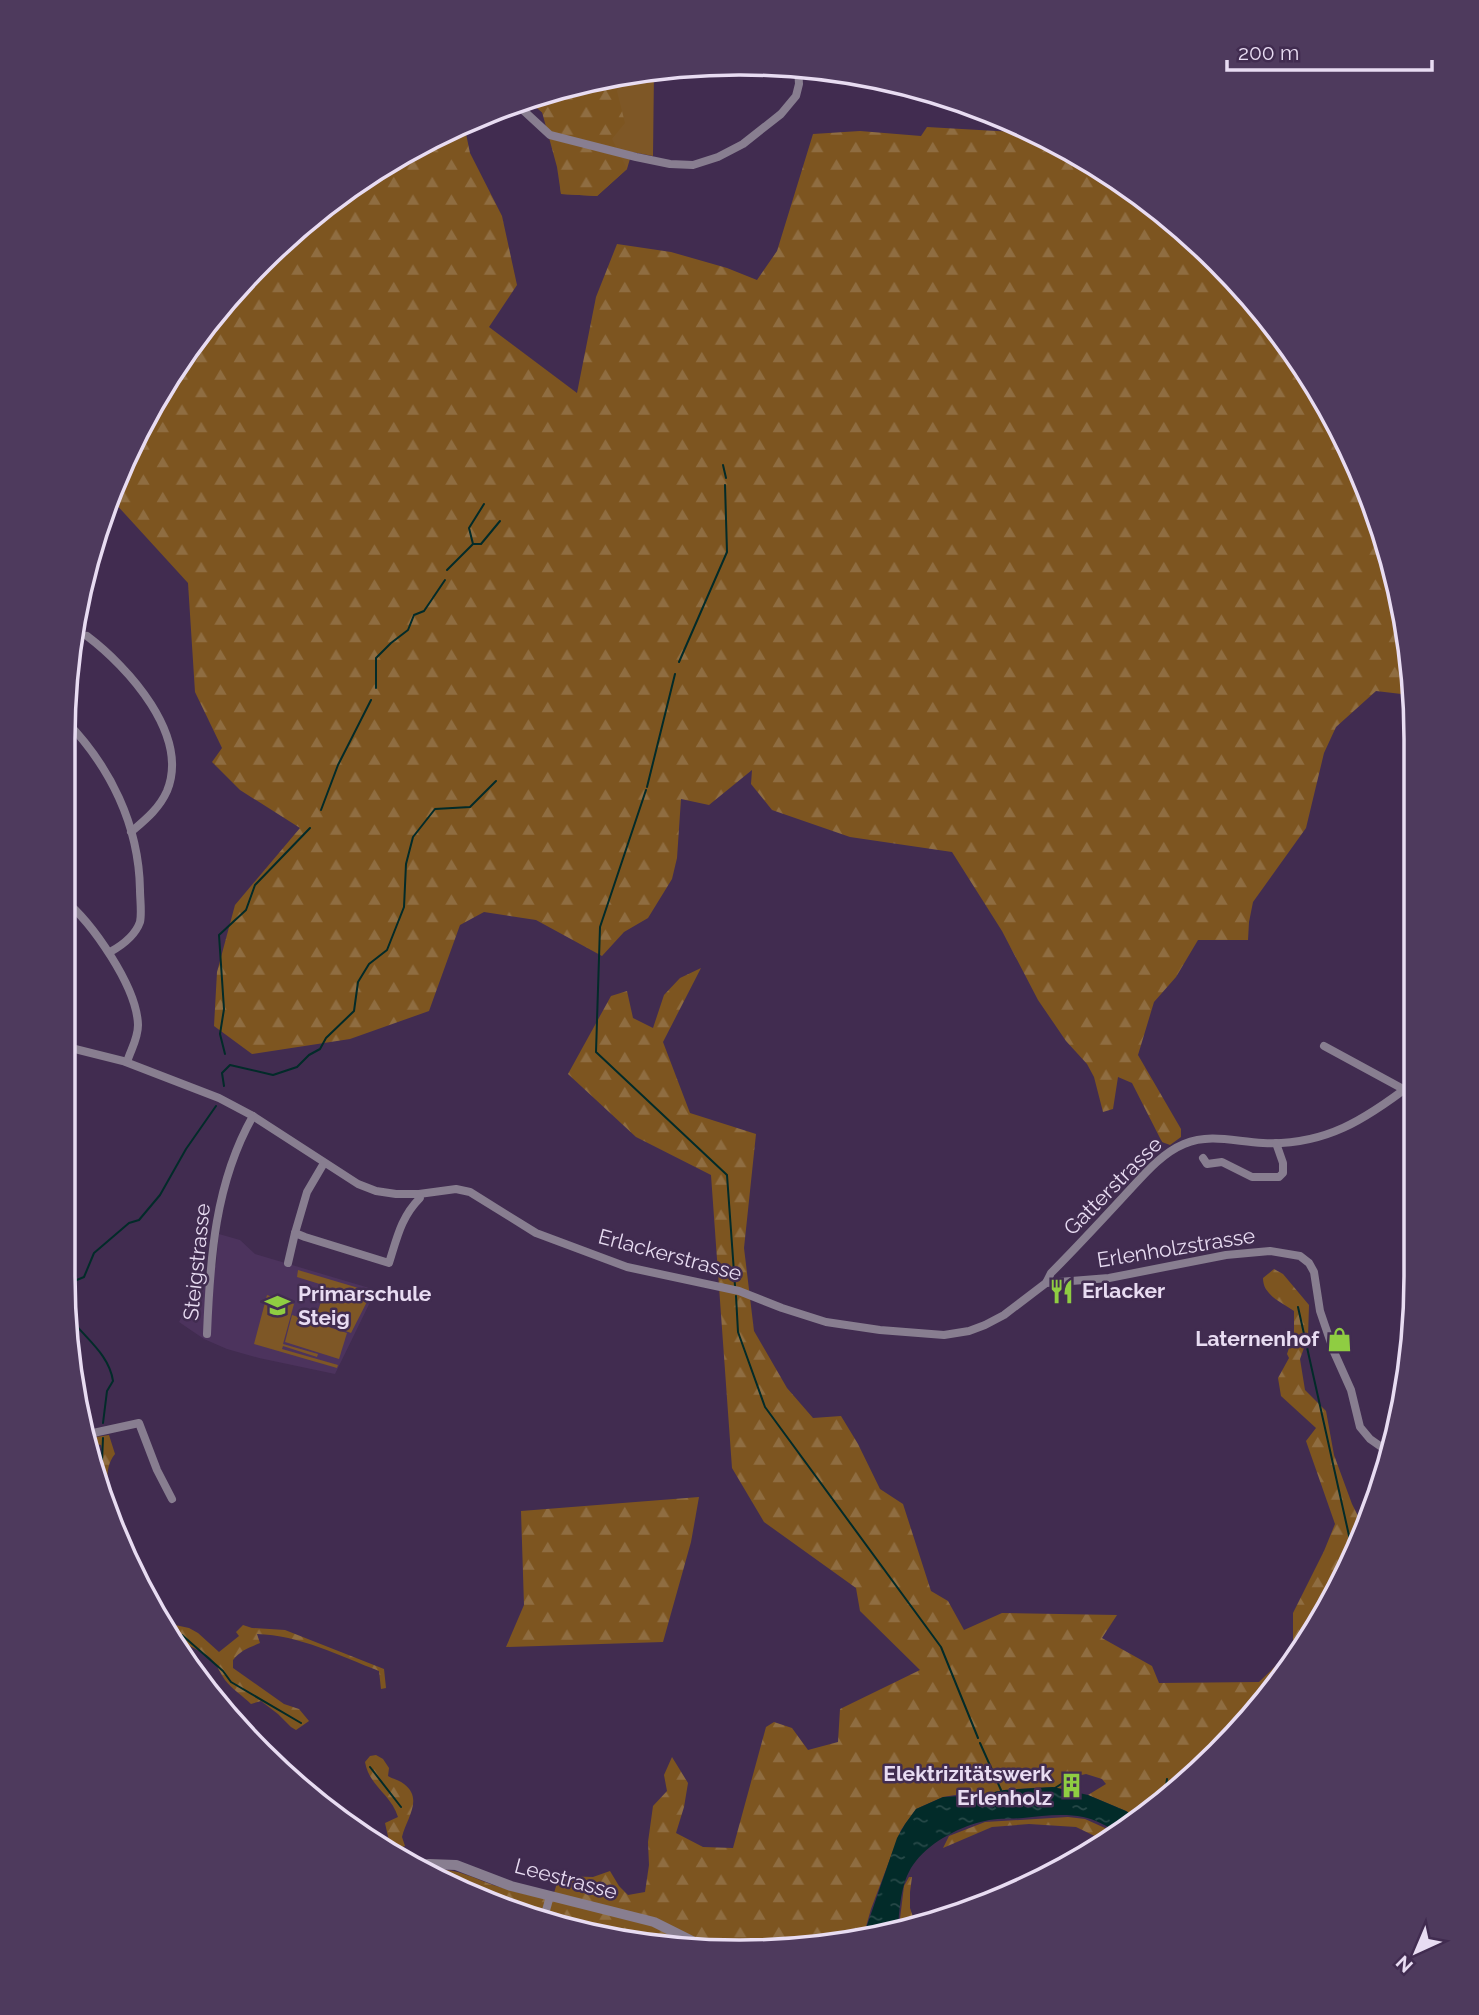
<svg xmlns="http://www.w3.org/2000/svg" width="1479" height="2015" viewBox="0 0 1479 2015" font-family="Raleway,sans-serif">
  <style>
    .built { fill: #4c335d }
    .green { fill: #7e5726 }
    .forest { fill: url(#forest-firs) }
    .water { fill: url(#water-ripples) }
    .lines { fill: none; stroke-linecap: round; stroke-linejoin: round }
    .stream { stroke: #022b29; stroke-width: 2 }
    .minor { stroke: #887e90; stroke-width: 8 }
    .tertiary { stroke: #887e90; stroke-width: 10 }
    .labels { text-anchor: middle; stroke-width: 5; stroke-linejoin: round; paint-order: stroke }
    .street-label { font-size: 21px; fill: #e8dcf2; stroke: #412c50 }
    .poi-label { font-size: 21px; font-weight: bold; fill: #e8dcf2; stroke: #412c50; text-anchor: start }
    .rim { fill: none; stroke: #e8dcf2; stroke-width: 3.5 }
  </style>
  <defs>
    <pattern id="forest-firs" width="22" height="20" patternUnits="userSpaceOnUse" patternTransform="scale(1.75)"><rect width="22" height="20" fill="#7d5520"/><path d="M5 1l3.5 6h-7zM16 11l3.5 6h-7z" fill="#8f6d41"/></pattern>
    <pattern id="water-ripples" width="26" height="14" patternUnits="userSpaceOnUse" patternTransform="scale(1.75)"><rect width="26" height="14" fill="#022b29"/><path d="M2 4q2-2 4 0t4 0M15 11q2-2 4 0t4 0" fill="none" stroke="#274948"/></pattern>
  </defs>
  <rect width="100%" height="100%" fill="#412c50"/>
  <!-- built -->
  <polygon class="built" points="219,1234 240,1240 255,1254 376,1290 335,1374 259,1358 227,1349 204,1339 179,1322 199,1284 216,1265"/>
  <!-- green -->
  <g class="green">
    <polygon points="654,71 653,156 632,152 627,169 597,196 561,194 554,123 528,100 564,86"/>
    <polygon points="298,1270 372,1292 351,1333 315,1320 326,1286 297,1277"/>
    <polygon points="267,1295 294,1304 283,1344 318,1354 317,1357 283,1346 282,1349 338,1365 337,1368 254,1344"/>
    <polygon points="292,1315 347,1333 339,1359 285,1342"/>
  </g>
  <!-- forest -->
  <g class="forest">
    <polygon points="620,77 617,91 625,123 612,139 627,169 597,196 561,194 557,167 542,112 527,100 564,86"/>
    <polygon points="464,124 470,153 502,216 517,285 489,327 577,393 596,297 617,244 671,252 727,268 757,280 777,251 813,134 860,131 921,136 927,127 1032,133 1077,153 1185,231 1276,327 1364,480 1410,651 1410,695 1376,691 1336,727 1324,753 1306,828 1253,902 1249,922 1248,940 1198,940 1176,977 1154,1002 1138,1055 1181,1129 1181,1137 1170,1145 1162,1142 1132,1083 1118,1077 1113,1109 1103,1112 1094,1077 1087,1064 1066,1041 1038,1000 1002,931 952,852 850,837 772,810 751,784 752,770 709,805 681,799 677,858 672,879 648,918 624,932 602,956 536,920 484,912 460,925 429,1011 350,1039 252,1054 214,1026 217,972 235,905 300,828 240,790 212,762 222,748 195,692 188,583 114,502 177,364 327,203 440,133"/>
    <path d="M701,968L663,1042L690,1113L756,1134L744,1248L754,1331L787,1388L813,1418L841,1416L858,1444L880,1489L903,1504L931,1591L948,1601L964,1630L1002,1613L1117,1615L1102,1638L1152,1666L1159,1683L1259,1682L1293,1649V1613L1324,1551L1335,1524L1306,1441L1316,1428L1281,1396L1278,1378L1289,1358L1287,1354L1289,1348L1294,1342V1311C1281,1302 1263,1295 1263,1278L1274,1269L1283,1274L1309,1305L1308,1337L1300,1359L1305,1390L1326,1411L1334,1455L1352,1504L1364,1528L1326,1613L1248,1721L1152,1812L1139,1819L1126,1811L1088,1795L1106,1784L1102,1779L1086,1774L1064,1779L1062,1789L1053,1787L1031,1788L1004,1790L980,1795H955L943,1797L916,1809L901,1830L871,1909L863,1937L827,1946H651L441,1882L423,1871C450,1865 468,1876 493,1885C512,1891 532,1896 552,1900L559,1876L593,1877L610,1871L619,1886L628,1895L645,1892L649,1865L648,1842L653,1806L667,1791L664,1775L672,1757L688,1783L684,1807L676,1833L703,1847L733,1848L766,1727L774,1722L792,1728L808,1750L838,1742L840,1709L920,1670L860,1611L856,1588L764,1522L732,1468L711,1175L636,1137L568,1074L611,996L627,991L633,1018L653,1028L664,995L680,978Z"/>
    <path d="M109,1435L115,1454C102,1470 109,1491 113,1509L101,1485L102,1475L98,1466L103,1454L101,1445L96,1444V1437Z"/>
    <polygon points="699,1497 691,1542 663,1642 506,1647 524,1605 521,1511"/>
    <path d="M145,1582L168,1617L175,1625L189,1628L198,1633L219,1652L239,1636L236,1632L243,1625L252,1628L285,1630L384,1669L386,1688L381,1689L379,1671C340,1656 299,1635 257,1634L260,1643C248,1648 241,1650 233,1660V1668L284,1704L299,1709L309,1721L296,1730L291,1727L278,1714L261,1701L251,1704C243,1696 232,1689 225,1680C219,1671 214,1658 203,1653C198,1650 193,1648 188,1645L186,1662L181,1656L184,1643L164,1622Z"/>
    <path d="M376,1755L383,1759L389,1768L388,1776C393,1779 399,1780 404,1784C424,1799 406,1819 402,1837L405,1846L397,1849L389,1841L385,1823L398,1817C391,1794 369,1786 365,1762L370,1756Z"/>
    <polygon points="1068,1817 1085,1819 1116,1833 1103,1840 1076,1827 1029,1824 992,1827 943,1848 949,1836 985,1822"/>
    <polygon points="909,1877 912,1877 910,1892 910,1908 915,1923 899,1927 904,1886"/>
  </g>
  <!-- water -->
  <path class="water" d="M1053,1787L1088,1795L1126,1811L1139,1819L1117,1832C1107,1826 1094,1819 1083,1817C1063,1813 1042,1816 1023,1818C1011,1819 998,1818 985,1821C961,1826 932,1841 916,1861C901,1879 900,1905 898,1927L863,1937L897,1838L905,1824L916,1809L943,1797L980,1795L1004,1790Z"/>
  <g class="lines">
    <!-- stream -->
    <g class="stream">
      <polyline points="723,465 726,478"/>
      <polyline points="473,544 469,528 484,504"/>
      <polyline points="447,570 473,544 481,544 500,521"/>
      <polyline points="679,662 727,552 725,485"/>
      <polyline points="376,688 376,658 391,643 408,630 414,615 424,611 445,580"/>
      <polyline points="647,787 675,674"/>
      <polyline points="646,790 600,927 596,1052 727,1175 735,1286"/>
      <polyline points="321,810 338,765 371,700"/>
      <polyline points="225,1054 220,1034 224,1009 219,935 246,910 255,885 310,828"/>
      <polyline points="224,1086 222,1073 230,1065 273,1075 297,1067 309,1055 320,1049 326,1038 354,1011 358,982 369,964 387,950 404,907 406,864 413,837 435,809 470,807 496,781"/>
      <polyline points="65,1291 72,1282 84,1277 94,1253 129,1223 139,1220 160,1195 186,1149 216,1106"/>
      <polyline points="736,1296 738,1332 765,1407 941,1647 978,1738"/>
      <polyline points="1298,1307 1352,1549 1352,1555"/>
      <path d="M68,1315C83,1337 109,1353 113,1381L107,1391L103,1423"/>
      <polyline points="101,1484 103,1438"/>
      <polyline points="163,1620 176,1631"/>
      <polyline points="182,1635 223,1671 231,1682 301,1723"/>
      <polyline points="980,1743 1001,1790"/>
      <polyline points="370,1767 401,1807"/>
      <polyline points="1055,1788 1066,1781"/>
      <polyline points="1164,1800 1167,1779"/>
      <polyline points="443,1875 450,1885"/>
    </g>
    <!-- minor -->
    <g class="minor">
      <polyline points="524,111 550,135 636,157 670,164 693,165 718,157 743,144 781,114 796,96 799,84 798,68"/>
      <path d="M87,636C128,667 190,735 167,791C159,809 145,820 131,832"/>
      <path d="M65,720C110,766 139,825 140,890C140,899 142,913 140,922C135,936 121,946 110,952"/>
      <path d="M63,899C92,922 137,987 138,1025C138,1039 131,1049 127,1062"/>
      <path d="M63,1046L123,1061L219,1098L253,1116L358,1184L376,1191L396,1194H419L456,1189L470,1192L536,1233L627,1267L739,1291L782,1308L826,1322L880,1330L944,1335L969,1331L985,1325L1004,1315L1046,1283L1051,1273C1076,1248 1100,1222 1124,1196C1142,1177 1160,1154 1184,1144C1211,1133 1236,1142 1263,1143C1325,1146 1366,1119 1413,1083"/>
      <polyline points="1324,1046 1405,1090"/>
      <polyline points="1203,1158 1207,1164 1222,1162 1252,1177 1279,1177 1283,1173 1283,1163 1276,1143"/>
      <path d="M324,1163L307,1192L295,1233L305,1237L389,1263C397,1238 401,1217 420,1198L419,1194"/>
      <polyline points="288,1263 295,1233"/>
      <polyline points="1046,1283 1109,1278 1226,1255 1270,1251 1300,1256 1309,1263 1314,1272 1320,1311 1334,1352 1351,1390 1360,1427 1370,1439 1380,1446 1389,1448"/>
      <path d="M207,1334C210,1258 215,1183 253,1116"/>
      <polyline points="84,1435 139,1423 157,1470 172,1499"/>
      <polyline points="545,1914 550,1896"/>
    </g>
    <!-- tertiary -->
    <polyline class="tertiary" points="416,1866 429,1864 456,1865 511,1886 654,1922 702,1946"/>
  </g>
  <!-- icons -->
  <defs>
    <symbol id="restaurant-bare" viewBox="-9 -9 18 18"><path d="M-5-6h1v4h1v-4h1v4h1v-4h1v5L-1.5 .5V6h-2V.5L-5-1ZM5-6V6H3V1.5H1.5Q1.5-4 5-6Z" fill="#8fcd42" stroke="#412c50" stroke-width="2.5" paint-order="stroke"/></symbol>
    <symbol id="school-bare" viewBox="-9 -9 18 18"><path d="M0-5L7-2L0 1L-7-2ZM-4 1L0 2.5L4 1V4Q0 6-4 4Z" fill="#8fcd42" stroke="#412c50" stroke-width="2.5" paint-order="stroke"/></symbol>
    <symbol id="shop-bare" viewBox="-9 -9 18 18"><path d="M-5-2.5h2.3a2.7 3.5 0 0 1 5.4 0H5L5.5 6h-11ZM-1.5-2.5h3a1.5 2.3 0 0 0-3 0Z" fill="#8fcd42" stroke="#412c50" stroke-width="2.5" paint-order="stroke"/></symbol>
    <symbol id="building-bare" viewBox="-9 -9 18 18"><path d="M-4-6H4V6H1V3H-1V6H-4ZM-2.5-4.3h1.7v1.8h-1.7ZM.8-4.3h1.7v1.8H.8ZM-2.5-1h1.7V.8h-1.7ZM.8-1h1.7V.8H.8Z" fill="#8fcd42" stroke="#412c50" stroke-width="2.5" paint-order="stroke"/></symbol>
  </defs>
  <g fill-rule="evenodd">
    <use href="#restaurant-bare" x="1044" y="1274" width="35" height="35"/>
    <use href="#school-bare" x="260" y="1288" width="35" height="35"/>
    <use href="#shop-bare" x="1322" y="1322" width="35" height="35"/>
    <use href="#building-bare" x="1054" y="1768" width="35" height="35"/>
  </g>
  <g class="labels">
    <!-- street labels -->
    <g class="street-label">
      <text transform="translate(1113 1186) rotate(-45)" y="7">Gatterstrasse</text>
      <text transform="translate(1176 1248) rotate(-9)" y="7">Erlenholzstrasse</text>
      <text transform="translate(670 1255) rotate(15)" y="7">Erlackerstrasse</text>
      <text transform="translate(197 1262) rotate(-84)" y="7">Steigstrasse</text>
      <text transform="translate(566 1879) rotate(15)" y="7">Leestrasse</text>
    </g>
    <!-- poi labels -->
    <g class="poi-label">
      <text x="1082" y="1298">Erlacker</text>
      <text x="298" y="1301">Primarschule<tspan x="298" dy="24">Steig</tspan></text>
      <text x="1319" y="1346" text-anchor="end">Laternenhof</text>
      <text x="1052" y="1781" text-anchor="end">Elektrizitätswerk<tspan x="1052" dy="24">Erlenholz</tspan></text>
    </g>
  </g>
  <!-- crop -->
  <path d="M0 0H1479V2015H0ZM739 75H740A664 664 0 0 1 1404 739V1276A664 664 0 0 1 740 1940H739A664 664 0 0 1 75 1276V739A664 664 0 0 1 739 75Z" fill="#4e3a5d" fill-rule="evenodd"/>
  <path class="rim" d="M739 75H740A664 664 0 0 1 1404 739V1276A664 664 0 0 1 740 1940H739A664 664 0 0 1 75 1276V739A664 664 0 0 1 739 75Z"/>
  <!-- north arrow -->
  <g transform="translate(1416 1952) rotate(224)" stroke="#412c50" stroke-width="5" paint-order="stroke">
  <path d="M0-5L12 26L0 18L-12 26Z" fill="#e8dcf2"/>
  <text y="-10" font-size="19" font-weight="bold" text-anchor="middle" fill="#e8dcf2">N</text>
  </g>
  <!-- scale -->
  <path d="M1227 60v10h205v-10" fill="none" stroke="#e8dcf2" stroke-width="3.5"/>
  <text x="1238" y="60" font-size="21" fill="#e8dcf2" stroke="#412c50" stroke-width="5" paint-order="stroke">200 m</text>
</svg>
